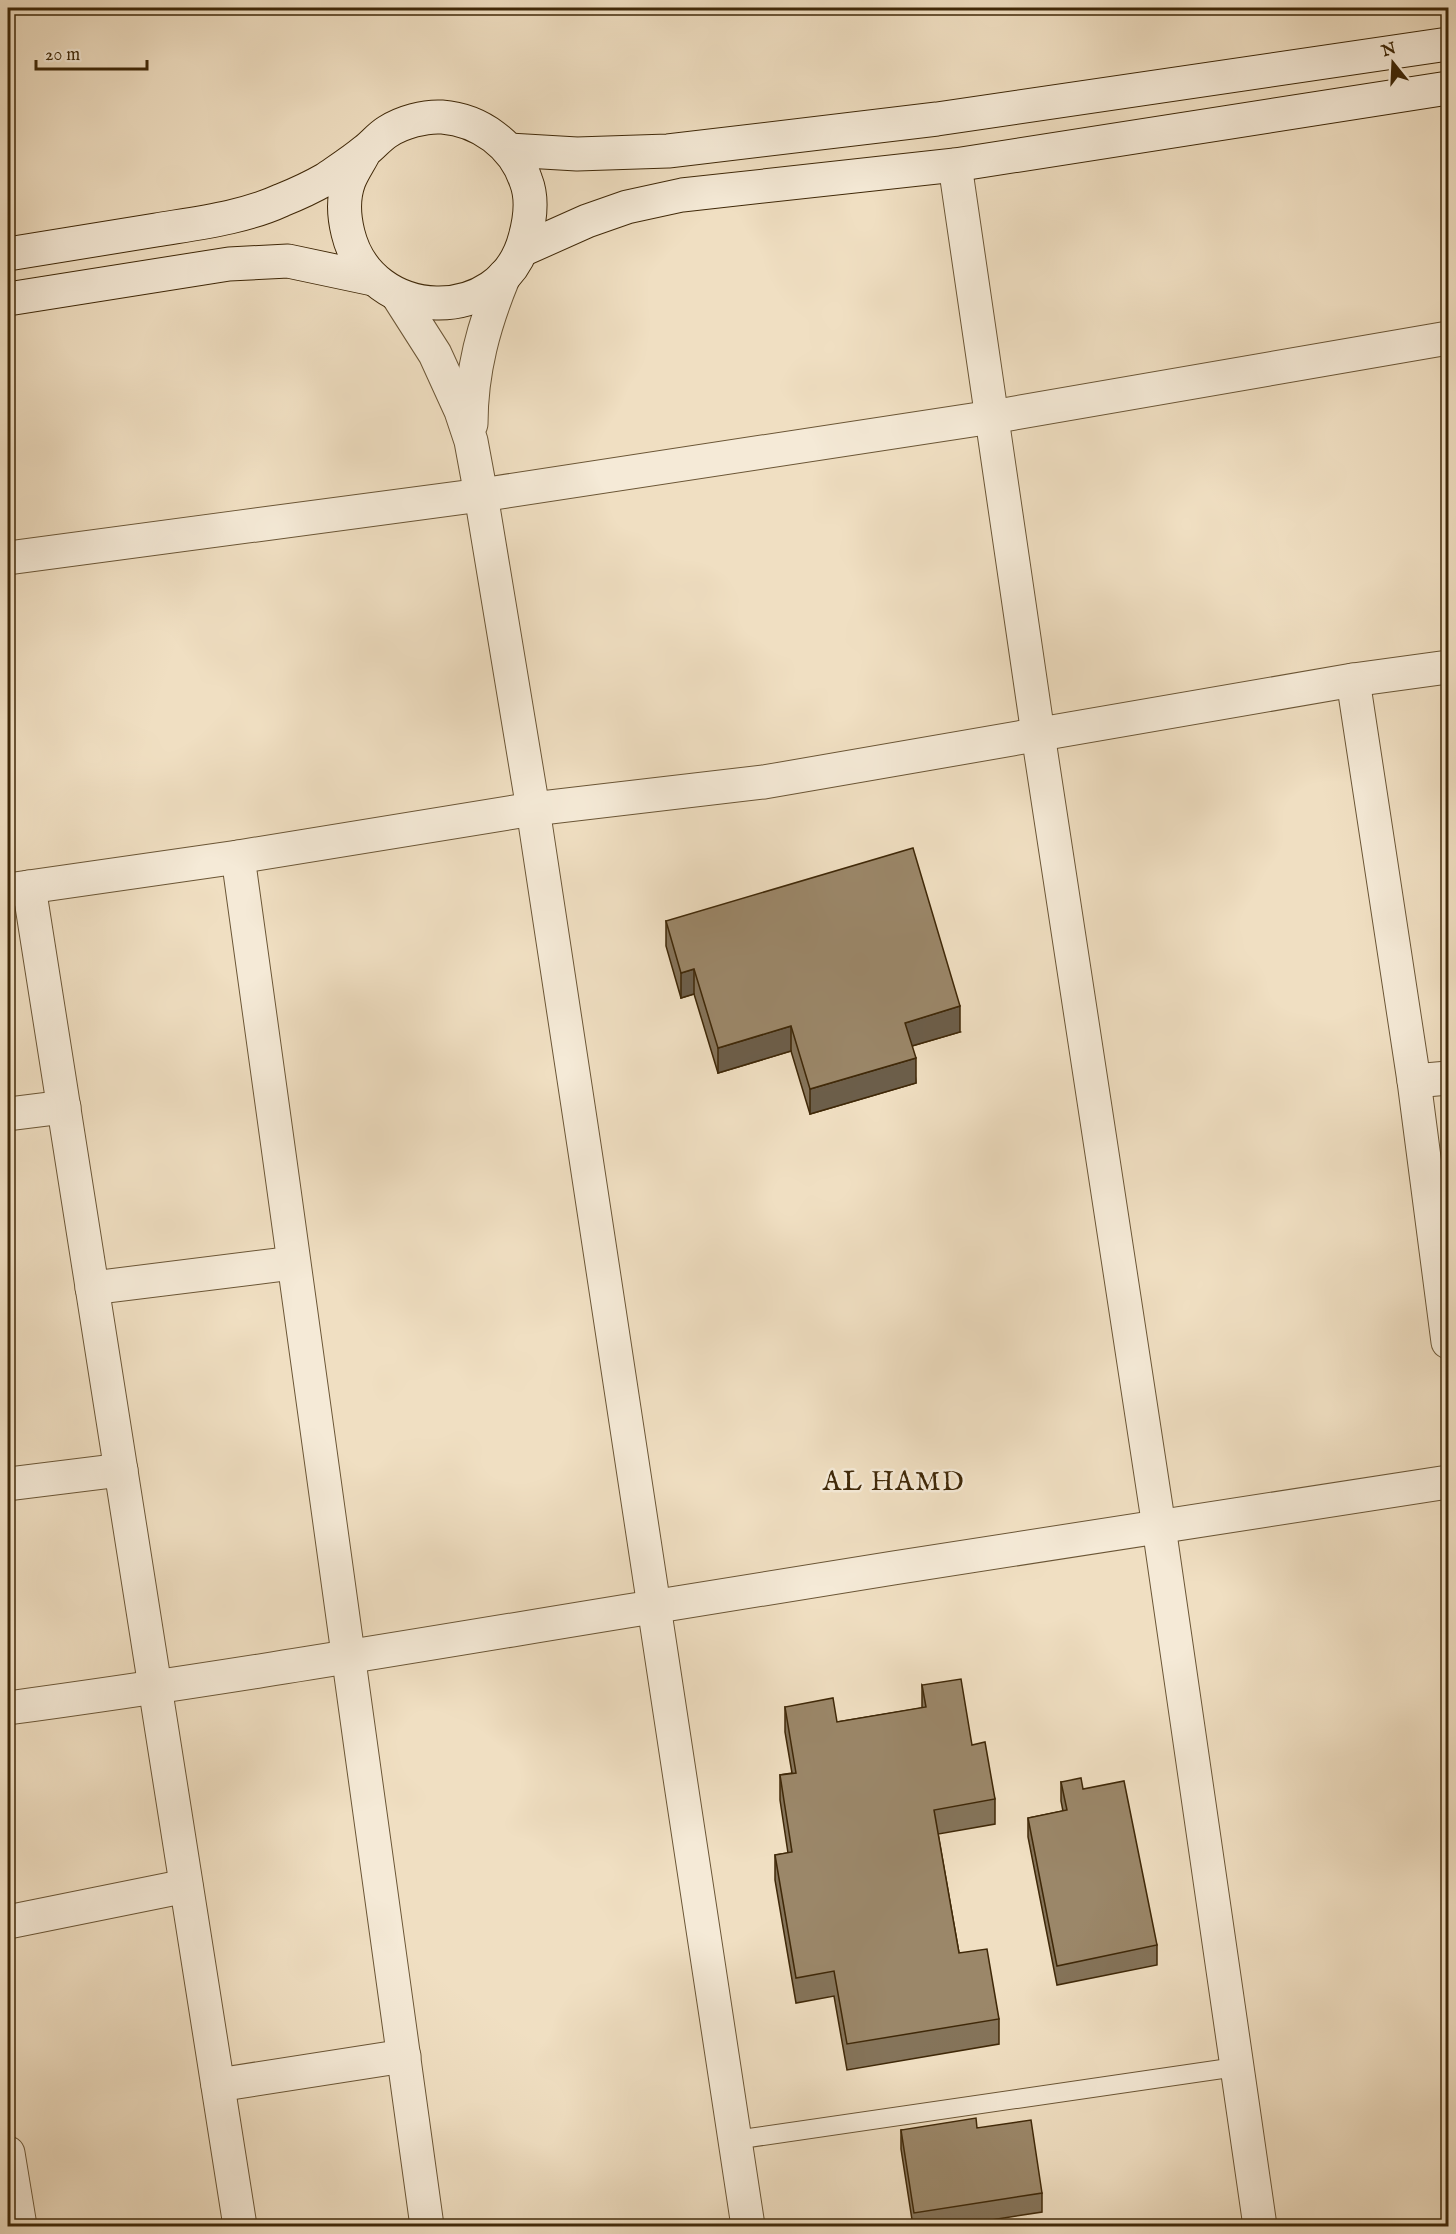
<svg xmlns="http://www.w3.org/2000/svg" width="1456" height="2234" viewBox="0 0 1456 2234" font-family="'IM FELL English',serif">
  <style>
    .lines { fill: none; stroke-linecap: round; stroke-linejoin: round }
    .service-casing { stroke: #6b5636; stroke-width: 20 }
    .minor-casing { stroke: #6b5636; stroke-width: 35 }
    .secondary-casing { stroke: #3f2808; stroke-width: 35 }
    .service { stroke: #f5ead7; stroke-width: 18 }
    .minor { stroke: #f5ead7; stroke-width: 33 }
    .secondary { stroke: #f5ead7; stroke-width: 33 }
    .wall { fill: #85745a; stroke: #3f2808; stroke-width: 1.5 }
    .shaded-wall { fill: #6c5e4a; stroke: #3f2808; stroke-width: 1.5 }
    .building { fill: #9b8769; stroke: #3f2808; stroke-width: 1.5 }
    .labels { text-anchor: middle; stroke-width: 5; stroke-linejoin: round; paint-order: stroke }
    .quarter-label { font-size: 27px; letter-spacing: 1.5px; fill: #3f2808; stroke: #f5ead7 }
  </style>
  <rect width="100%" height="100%" fill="#f0dfc2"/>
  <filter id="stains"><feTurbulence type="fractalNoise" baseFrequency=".00333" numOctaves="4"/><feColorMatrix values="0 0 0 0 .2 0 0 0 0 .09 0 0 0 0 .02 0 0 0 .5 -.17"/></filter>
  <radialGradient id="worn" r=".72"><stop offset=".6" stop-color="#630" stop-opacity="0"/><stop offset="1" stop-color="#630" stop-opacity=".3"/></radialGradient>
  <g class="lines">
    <defs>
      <polyline id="service" points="735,2140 1236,2067"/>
      <g id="minor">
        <polyline points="955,165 1038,734 1159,1527 1260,2226"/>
        <polyline points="398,296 435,354 461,411 471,441 481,495 533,809 748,2226"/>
        <path d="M471,424C471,371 484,324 504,276"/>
        <polyline points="8,558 481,495 992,417 1448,338"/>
        <polyline points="1353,680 1414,1081 1448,1342"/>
        <polyline points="238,857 427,2226"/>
        <polyline points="29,887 240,2226"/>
        <polyline points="8,890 238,857 533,809 764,782 1353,680 1448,667"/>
        <polyline points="1414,1081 1448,1078"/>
        <polyline points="8,1114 64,1107"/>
        <polyline points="92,1288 293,1263"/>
        <polyline points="8,1484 121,1470"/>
        <path d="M8,1708C223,1679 437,1642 652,1607C917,1563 1183,1523 1448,1482"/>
        <polyline points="8,1922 186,1886"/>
        <polyline points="218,2085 404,2056"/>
        <polyline points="8,2153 20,2226"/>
      </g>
      <g id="secondary">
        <polyline points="509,150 577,154 668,151 937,119 1448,44"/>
        <polyline points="522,250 587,221 627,207 682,195 955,165 1448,88"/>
        <path d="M8,254C57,246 106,238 156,230C198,223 243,218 282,200C297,194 312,187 326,179C339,170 353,161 365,151C373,145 379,137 387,132C402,122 425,116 442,117C480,120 514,145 526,181C533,199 530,220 525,238C502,327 370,324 348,233C344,217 343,197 349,181C353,171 360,161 365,151"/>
        <polyline points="8,299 229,264 288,261 373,279"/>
      </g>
    </defs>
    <!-- service casing -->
    <use href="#service" class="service-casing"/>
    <!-- minor casing -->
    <use href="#minor" class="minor-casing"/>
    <!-- secondary casing -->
    <use href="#secondary" class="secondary-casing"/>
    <!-- service -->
    <use href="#service" class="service"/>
    <!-- minor -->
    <use href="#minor" class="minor"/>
    <!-- secondary -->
    <use href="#secondary" class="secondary"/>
  </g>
  <!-- wall -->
  <g class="wall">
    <polygon points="666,921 960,1032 912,1046 916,1083 810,1114 791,1051 718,1073 694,994 681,998 666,946"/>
    <polygon points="922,1685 972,1745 995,1799 995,1824 938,1834 959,1953 999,2019 999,2044 847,2070 834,1996 796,2003 775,1880 775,1855 788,1853 780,1800 780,1775 792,1773 785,1732 785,1707 837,1722 922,1708"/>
    <polygon points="1061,1782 1083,1789 1157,1945 1157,1965 1057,1985 1028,1837 1028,1818 1063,1811 1061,1801"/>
    <polygon points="977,2128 1042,2193 1042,2212 953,2226 913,2226 901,2149 901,2130"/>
  </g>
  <!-- shaded-wall -->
  <g class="shaded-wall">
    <polygon points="694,969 694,994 681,998 681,973"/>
    <polygon points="960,1006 960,1032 905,1048 905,1023"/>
    <polygon points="791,1026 791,1051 718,1073 718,1048"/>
    <polygon points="916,1058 916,1083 810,1114 810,1089"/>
  </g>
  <!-- building -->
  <g class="building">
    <polygon points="913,848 960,1006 905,1023 916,1058 810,1089 791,1026 718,1048 694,969 681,973 666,921"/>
    <polygon points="961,1679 972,1745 985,1742 995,1799 934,1810 959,1953 987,1949 999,2019 847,2044 834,1971 796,1978 775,1855 792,1852 780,1775 796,1773 785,1707 833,1698 837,1722 926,1707 922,1685"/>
    <polygon points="1081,1778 1083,1789 1124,1781 1157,1945 1057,1966 1028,1818 1067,1810 1061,1782"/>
    <polygon points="976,2118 977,2128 1031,2120 1042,2193 914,2213 901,2130"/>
  </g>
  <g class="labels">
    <!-- quarter labels -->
    <g class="quarter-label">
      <text x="894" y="1490">AL HAMD</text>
    </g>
  </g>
  <!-- margin -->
  <rect width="1456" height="2234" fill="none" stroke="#f0dfc2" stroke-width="30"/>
  <rect x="9" y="9" width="1438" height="2216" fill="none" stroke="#3f2808" stroke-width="3"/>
  <rect x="15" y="15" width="1426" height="2204" fill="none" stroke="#3f2808" stroke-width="1.5"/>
  <!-- north arrow -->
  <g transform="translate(1393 63) rotate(342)" stroke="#f5ead7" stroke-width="4.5" paint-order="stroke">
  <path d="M0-4.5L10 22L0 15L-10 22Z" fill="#3f2808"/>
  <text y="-9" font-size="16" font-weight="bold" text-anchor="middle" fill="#3f2808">N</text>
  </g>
  <!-- scale -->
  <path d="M36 60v9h111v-9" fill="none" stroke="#3f2808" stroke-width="3"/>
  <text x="45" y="60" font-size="18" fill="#3f2808" stroke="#f5ead7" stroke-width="4.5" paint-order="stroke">20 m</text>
  <rect width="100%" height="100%" filter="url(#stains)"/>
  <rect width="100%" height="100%" fill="url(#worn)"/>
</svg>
